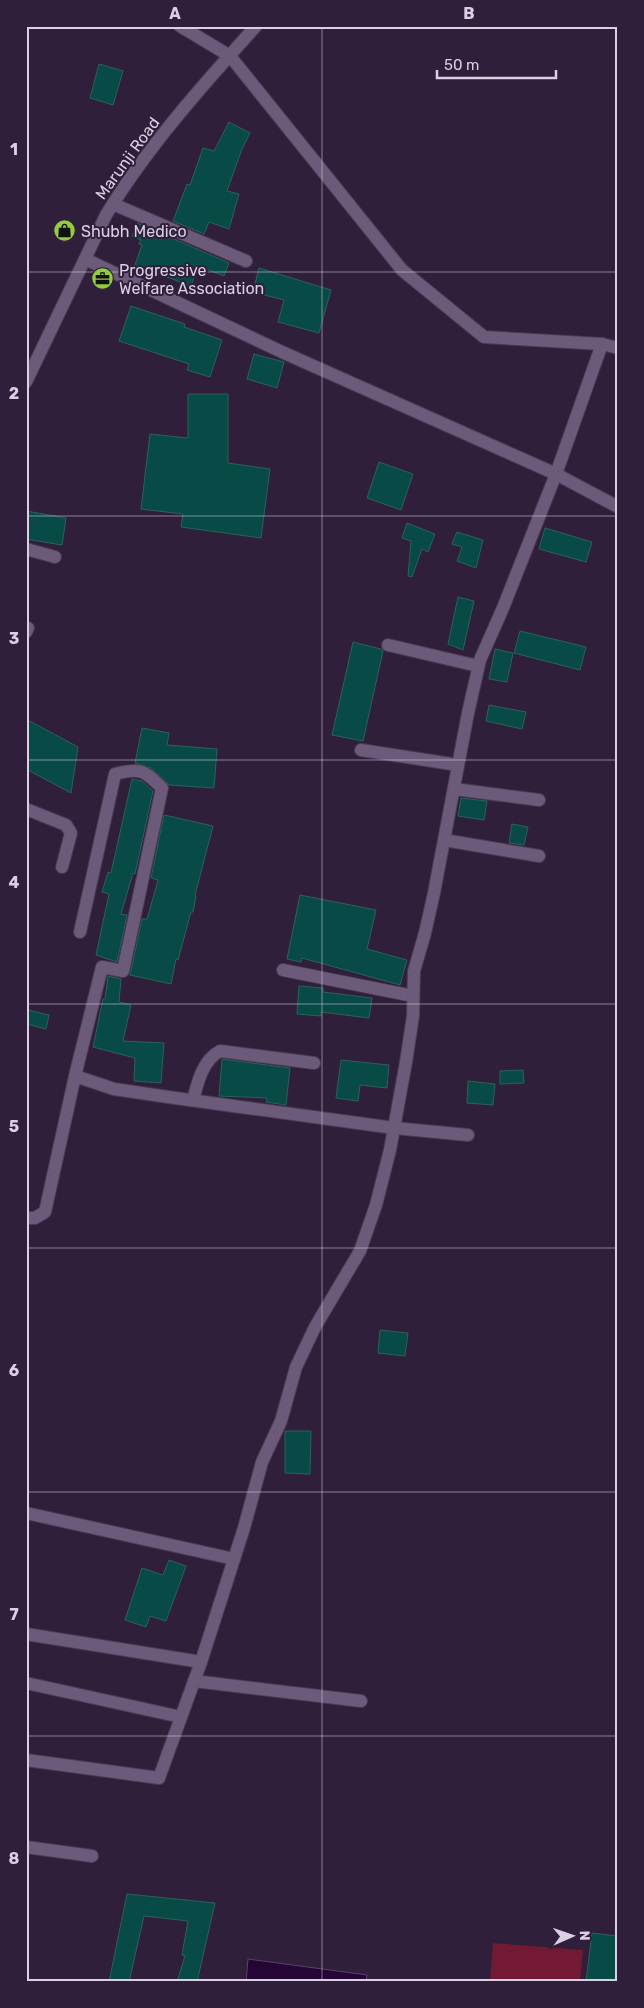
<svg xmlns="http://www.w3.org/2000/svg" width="644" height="2008" viewBox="0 0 644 2008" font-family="Rubik,sans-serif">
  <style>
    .green { fill: #721933 }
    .water { fill: #240536; stroke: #5b426a }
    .building { fill: #084a46; stroke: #2d605c }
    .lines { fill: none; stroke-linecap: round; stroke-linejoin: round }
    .minor-casing { stroke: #4a3b54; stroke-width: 14 }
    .minor { stroke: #6b5a7a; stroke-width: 12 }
    .grid { fill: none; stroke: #dad0e3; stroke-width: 1; stroke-opacity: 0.55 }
    .labels { text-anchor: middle; stroke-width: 4; stroke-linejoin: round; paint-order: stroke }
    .street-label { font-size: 16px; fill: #dad0e3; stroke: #2f1f3b }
    .poi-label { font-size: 16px; fill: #dad0e3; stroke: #2f1f3b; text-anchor: start }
    .neatline { fill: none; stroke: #dad0e3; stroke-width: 2 }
    .grid-label { font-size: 16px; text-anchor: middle; font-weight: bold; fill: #dad0e3 }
  </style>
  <rect width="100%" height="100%" fill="#2f1f3b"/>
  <!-- green -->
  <polygon class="green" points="493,1943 583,1950 580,1982 490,1982"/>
  <!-- water -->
  <polygon class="water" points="248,1959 367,1975 366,1982 246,1982"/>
  <!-- building -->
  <g class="building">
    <polygon points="99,64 123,71 113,105 90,98"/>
    <polygon points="229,122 250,133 242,149 227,191 239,194 229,229 209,222 204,234 173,221 187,184 190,185 203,148 214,151"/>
    <polygon points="137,223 229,263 224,276 198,266 191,286 135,265 142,245 139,244 141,240 132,236"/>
    <polygon points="259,268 331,290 319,333 278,322 284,300 253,292"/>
    <polygon points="131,306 185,324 184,327 222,340 210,377 187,370 189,364 119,341"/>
    <polygon points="254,354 284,362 277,388 247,379"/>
    <polygon points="188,394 228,394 228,463 270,469 261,538 181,527 183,514 141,509 150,434 188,438"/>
    <polygon points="379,462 413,474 401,510 367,498"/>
    <polygon points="26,511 66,518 62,545 26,539"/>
    <polygon points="407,523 435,534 428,552 422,549 412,577 408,576 411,541 402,538"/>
    <polygon points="545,528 592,542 586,562 539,549"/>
    <polygon points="457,532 483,540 476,568 457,561 462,547 452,544"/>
    <polygon points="458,597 474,601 463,650 448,644"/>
    <polygon points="520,631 586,647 580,670 514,653"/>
    <polygon points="353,642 381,649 383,651 363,741 332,735"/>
    <polygon points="495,649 513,653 507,682 489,679"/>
    <polygon points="489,705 526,712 522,729 486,721"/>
    <polygon points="26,719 78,747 71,793 26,769"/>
    <polygon points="142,728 169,733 167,745 217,749 214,788 169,785 151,768 135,763"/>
    <polygon points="132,779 142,781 153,791 135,874 133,873 121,914 127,915 117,962 96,955 109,894 102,892 108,872 111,873"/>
    <polygon points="461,798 487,801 484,820 458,816"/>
    <polygon points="164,815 213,826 195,895 196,896 193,912 191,912 178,960 176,959 171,984 130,975 142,919 147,919 157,884 158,880 151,878"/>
    <polygon points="512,824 528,827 524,845 509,843"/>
    <polygon points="300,895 376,910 367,949 407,960 400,985 302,958 301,962 287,959"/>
    <polygon points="108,976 121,979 119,1002 131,1005 123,1041 164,1043 161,1083 134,1081 135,1058 93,1047 103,999 105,999"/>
    <polygon points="299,986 323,988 323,992 372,998 369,1018 321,1012 321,1016 297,1014"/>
    <polygon points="28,1010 49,1015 46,1029 26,1024"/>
    <polygon points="222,1059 290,1068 286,1105 266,1102 267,1098 219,1096"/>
    <polygon points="341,1060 389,1065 387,1088 360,1085 358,1101 336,1098"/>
    <polygon points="523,1070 524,1083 500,1084 500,1071"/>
    <polygon points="468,1081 495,1084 493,1105 467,1103"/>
    <polygon points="380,1330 408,1333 405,1356 378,1353"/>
    <polygon points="285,1431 311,1431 310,1474 285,1473"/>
    <polygon points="169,1560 186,1566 166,1621 150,1616 146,1627 125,1620 142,1568 163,1575"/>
    <polygon points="127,1894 215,1903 197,1982 177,1982 185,1956 182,1955 188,1921 144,1916 129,1982 109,1982"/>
    <polygon points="592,1933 618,1936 618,1982 586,1982"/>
  </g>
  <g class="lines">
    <defs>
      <g id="minor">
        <polyline points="180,26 230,56 402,270 484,337 602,344 618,348"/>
        <polyline points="113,204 246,261"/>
        <polyline points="85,259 282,352 556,474 618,507"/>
        <path d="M26,382L106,215C148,146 202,86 256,26"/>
        <polyline points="26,549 55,557"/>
        <polyline points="26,632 28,628"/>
        <polyline points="388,645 478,666"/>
        <polyline points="361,750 458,765"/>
        <polyline points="454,789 539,800"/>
        <polyline points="26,809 66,825 71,833 62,867"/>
        <polyline points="444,840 539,856"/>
        <polyline points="283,970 413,996"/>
        <path d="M75,1076L102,967L123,971L162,788C145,771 141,767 115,774L80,932"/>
        <path d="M193,1100C198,1082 202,1061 220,1051L314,1063"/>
        <polyline points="26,1218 35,1218 45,1212 75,1076 114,1089 168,1097 394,1128 468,1135"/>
        <polyline points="26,1513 234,1559"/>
        <polyline points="26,1634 201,1662"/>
        <polyline points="194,1681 361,1701"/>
        <polyline points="26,1683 181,1717"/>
        <polyline points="26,1760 159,1778 201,1662 244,1528 262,1462 281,1421 296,1367 315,1327 360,1251 376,1205 390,1150 406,1062 413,1016 414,971 425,933 434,893 468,713 480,660 503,608 556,474 602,344"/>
        <polyline points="26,1847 92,1856"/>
      </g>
    </defs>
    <!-- minor casing -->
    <use href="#minor" class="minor-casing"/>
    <!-- minor -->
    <use href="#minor" class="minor"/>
  </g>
  <!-- grid -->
  <path class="grid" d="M322,26V1982M26,272H618M26,516H618M26,760H618M26,1004H618M26,1248H618M26,1492H618M26,1736H618"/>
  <!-- icons -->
  <defs>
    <symbol id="shop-disc" viewBox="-11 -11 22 22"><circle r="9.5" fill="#94cc3d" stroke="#2f1f3b"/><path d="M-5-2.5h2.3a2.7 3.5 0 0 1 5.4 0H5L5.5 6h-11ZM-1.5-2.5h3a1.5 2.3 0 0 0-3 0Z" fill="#111"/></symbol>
    <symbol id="office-disc" viewBox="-11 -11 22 22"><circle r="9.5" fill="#94cc3d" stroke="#2f1f3b"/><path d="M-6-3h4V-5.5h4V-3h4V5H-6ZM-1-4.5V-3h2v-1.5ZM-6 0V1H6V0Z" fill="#111"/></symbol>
  </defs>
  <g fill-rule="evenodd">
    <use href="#shop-disc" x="52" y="218" width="25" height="25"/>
    <use href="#office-disc" x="90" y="266" width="25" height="25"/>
  </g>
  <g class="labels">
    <!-- street labels -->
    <g class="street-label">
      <text transform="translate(127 158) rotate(-54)" y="6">Marunji Road</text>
    </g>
    <!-- poi labels -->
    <g class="poi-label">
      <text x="81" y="237">Shubh Medico</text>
      <text x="119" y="276">Progressive<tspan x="119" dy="18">Welfare Association</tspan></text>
    </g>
  </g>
  <!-- border -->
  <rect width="644" height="2008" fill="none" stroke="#2f1f3b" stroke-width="55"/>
  <!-- north arrow -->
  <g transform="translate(572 1936) rotate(88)" stroke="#2f1f3b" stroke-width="4" paint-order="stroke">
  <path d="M0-4L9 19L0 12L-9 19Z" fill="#dad0e3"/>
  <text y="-8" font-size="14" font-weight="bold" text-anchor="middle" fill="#dad0e3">N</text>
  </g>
  <!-- scale -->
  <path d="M437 70v8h119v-8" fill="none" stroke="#dad0e3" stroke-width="2.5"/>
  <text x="444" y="70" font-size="15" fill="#dad0e3" stroke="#2f1f3b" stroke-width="4" paint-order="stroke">50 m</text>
  <rect x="28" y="28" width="588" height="1952" class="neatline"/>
  <g class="grid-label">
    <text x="175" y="19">A</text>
    <text x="469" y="19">B</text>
    <text x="14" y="155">1</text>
    <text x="14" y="399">2</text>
    <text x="14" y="644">3</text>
    <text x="14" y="888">4</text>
    <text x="14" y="1132">5</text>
    <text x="14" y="1376">6</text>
    <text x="14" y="1620">7</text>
    <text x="14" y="1864">8</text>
  </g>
</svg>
